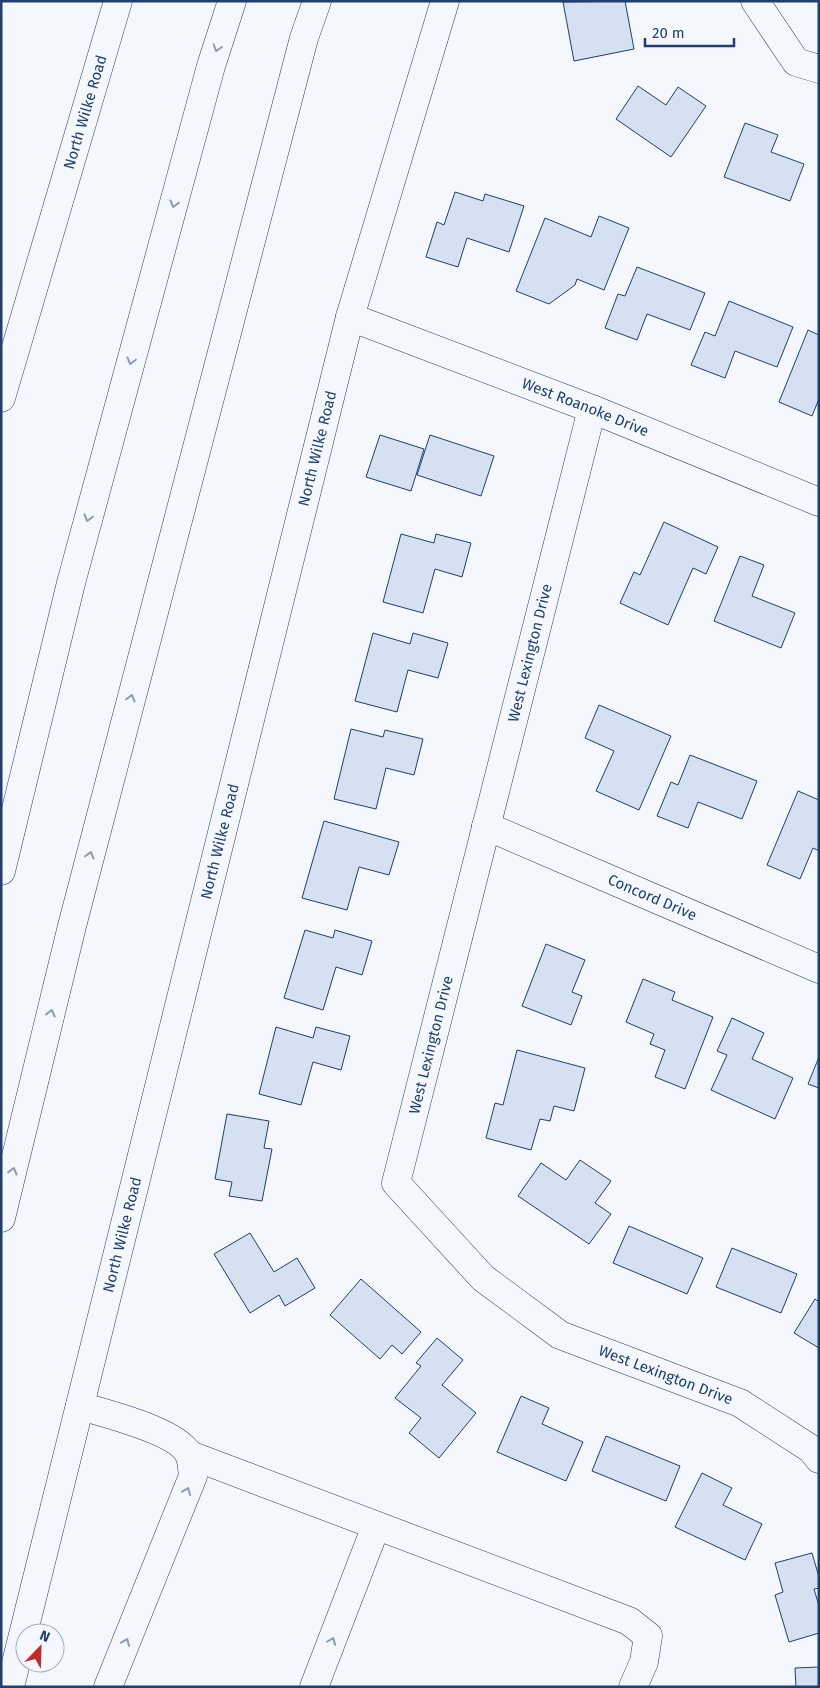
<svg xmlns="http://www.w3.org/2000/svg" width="820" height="1688" viewBox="0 0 820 1688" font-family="'Fira Sans',sans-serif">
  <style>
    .building { fill: #d5e0f0; stroke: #1d3f73 }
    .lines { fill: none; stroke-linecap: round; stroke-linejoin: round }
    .minor-casing { stroke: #1d3f73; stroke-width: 29 }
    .highway-casing { stroke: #1d3f73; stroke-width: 29 }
    .minor { stroke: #f4f7fb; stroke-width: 28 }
    .highway { stroke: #f4f7fb; stroke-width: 28 }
    .oneway { stroke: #889bb7 }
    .labels { text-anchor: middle; stroke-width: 4; stroke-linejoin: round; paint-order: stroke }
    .street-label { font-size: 15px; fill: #1d3f73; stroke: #f4f7fb }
  </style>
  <rect width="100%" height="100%" fill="#f4f7fb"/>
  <!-- building -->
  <g class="building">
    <polygon points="625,1 634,49 574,61 563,2"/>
    <polygon points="638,86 666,105 678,87 706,106 671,157 616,119"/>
    <polygon points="745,123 778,135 771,152 804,164 790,201 724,177"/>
    <polygon points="455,192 483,201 485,194 524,206 509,252 467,238 458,267 426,257 437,222 444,225"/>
    <polygon points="599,216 629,228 604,290 577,279 575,285 549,304 516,291 545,218 591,237"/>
    <polygon points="637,267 705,293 690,330 647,314 637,340 605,328 618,294 625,296"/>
    <polygon points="729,301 793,327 777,367 735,351 725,378 691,365 705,332 715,336"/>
    <polygon points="808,330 819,335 819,399 812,416 779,402"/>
    <polygon points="380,435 424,449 411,491 366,477"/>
    <polygon points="430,435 494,456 481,496 417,475"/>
    <polygon points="664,522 718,547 706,574 693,568 668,625 620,603 634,572 640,575"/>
    <polygon points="401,534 434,543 436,534 471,543 462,577 435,569 423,613 383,602"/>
    <polygon points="740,556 764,565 752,596 795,613 781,648 714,621"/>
    <polygon points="373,633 410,644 413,633 448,643 438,678 408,670 397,712 355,701"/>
    <polygon points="599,705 671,736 639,810 596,791 614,751 585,738"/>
    <polygon points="351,729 383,737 385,730 423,739 414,775 386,768 376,809 334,799"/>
    <polygon points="690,755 757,781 742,819 698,802 688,828 657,816 671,782 678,785"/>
    <polygon points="798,791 819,800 819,851 813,848 800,879 767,865"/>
    <polygon points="324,821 399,842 389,875 359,867 347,910 302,898"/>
    <polygon points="305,930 333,938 335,930 372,941 362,975 336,967 323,1010 284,998"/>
    <polygon points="546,944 585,960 572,992 582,996 571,1025 522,1006"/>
    <polygon points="643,979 675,992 672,1000 713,1017 685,1089 655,1077 665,1050 650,1044 654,1034 626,1022"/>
    <polygon points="732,1018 764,1033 752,1059 793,1078 775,1119 711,1090 727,1055 717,1051"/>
    <polygon points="276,1027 313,1038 316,1027 350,1036 341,1070 313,1062 301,1105 259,1094"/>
    <polygon points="517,1050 585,1068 574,1111 554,1106 550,1121 540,1119 531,1150 486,1138 495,1103 503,1105"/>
    <polygon points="819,1057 819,1088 808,1084"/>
    <polygon points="227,1114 269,1121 264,1148 272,1149 262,1201 229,1196 232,1182 215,1179"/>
    <polygon points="580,1160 611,1181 595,1203 611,1214 589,1244 518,1196 541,1163 566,1180"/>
    <polygon points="629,1226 703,1258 687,1294 613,1263"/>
    <polygon points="250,1233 274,1272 297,1258 315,1288 285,1306 279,1295 250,1313 214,1254"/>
    <polygon points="732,1248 797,1274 781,1313 716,1287"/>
    <polygon points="361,1279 421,1332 402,1354 392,1345 380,1359 330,1315"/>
    <polygon points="815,1299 819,1302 819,1348 794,1333"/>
    <polygon points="437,1338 463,1360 442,1385 476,1413 439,1458 409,1433 421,1418 395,1398 421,1366 416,1363"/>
    <polygon points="521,1396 549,1408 542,1424 583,1442 566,1481 497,1452"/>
    <polygon points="606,1436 680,1466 666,1501 592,1471"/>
    <polygon points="702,1473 732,1488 723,1505 762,1524 745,1560 675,1527"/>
    <polygon points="812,1553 819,1577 819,1588 814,1589 819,1606 819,1633 789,1642 775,1595 783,1592 775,1563"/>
    <polygon points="819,1667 819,1687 796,1687 795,1668"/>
  </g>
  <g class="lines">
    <defs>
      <g id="minor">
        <polyline points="755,1 796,62 819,69"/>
        <path id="s1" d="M350,317L592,409L819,502"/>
        <path id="s2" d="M1,398L118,1"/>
        <path id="s3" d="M592,409L396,1183L483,1278L560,1335L740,1403L811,1449L819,1459"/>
        <path id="s4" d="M486,826L819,969"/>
        <path d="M80,1406C104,1413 182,1432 190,1457C192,1462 192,1470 193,1476L108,1687"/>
        <polyline points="190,1455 629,1621 648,1636 644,1662 633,1687"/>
        <path id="s5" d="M10,1687L350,317L445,1"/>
        <polyline points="314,1687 376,1526"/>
      </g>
      <g id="highway">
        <polyline points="1,871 71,583 211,66 232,1"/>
        <polyline points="1,1218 72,926 304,38 317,1"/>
      </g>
    </defs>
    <!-- minor casing -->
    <use href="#minor" class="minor-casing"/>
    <!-- highway casing -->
    <use href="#highway" class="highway-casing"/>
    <!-- minor -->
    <use href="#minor" class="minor"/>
    <!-- highway -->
    <use href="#highway" class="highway"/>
  </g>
  <!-- one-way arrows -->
  <defs><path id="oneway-chevron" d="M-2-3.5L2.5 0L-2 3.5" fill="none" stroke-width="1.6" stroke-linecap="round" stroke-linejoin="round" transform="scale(1.25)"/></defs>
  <g class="oneway">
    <use href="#oneway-chevron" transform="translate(217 48) rotate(108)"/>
    <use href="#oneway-chevron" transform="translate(174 204) rotate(105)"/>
    <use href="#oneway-chevron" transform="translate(131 361) rotate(105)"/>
    <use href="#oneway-chevron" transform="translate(88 518) rotate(105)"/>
    <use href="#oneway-chevron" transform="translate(131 698) rotate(-75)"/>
    <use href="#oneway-chevron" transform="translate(90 855) rotate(-75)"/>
    <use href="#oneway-chevron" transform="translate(51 1013) rotate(-76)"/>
    <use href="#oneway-chevron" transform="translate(13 1171) rotate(-76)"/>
    <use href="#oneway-chevron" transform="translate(187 1491) rotate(-68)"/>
    <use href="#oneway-chevron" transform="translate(332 1641) rotate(-69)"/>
    <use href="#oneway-chevron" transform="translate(126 1642) rotate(-68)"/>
  </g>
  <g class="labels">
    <!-- street labels -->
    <g class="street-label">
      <text dy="5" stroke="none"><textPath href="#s2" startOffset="298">North Wilke Road</textPath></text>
      <text dy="5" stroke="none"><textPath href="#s1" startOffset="252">West Roanoke Drive</textPath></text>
      <text dy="5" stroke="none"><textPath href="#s5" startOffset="1276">North Wilke Road</textPath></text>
      <text transform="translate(530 653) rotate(-76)" y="5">West Lexington Drive</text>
      <text dy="5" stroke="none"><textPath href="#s5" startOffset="871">North Wilke Road</textPath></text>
      <text dy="5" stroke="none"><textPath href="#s4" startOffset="181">Concord Drive</textPath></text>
      <text transform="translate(431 1045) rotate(-76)" y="5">West Lexington Drive</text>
      <text dy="5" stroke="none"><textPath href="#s5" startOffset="466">North Wilke Road</textPath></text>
      <text dy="5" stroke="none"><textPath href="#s3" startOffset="1136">West Lexington Drive</textPath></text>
    </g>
  </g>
  <!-- border -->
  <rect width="820" height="1688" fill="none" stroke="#1d3f73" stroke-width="5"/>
  <!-- north arrow -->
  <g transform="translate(40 1648) rotate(23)"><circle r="24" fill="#f4f7fb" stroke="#9eadc5"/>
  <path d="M0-4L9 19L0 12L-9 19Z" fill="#c62828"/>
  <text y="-8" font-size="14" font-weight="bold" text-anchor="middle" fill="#1d3f73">N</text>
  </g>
  <!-- scale -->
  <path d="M645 38v8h89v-8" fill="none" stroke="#1d3f73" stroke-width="2.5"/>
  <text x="652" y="38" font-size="15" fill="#1d3f73" stroke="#f4f7fb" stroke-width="4" paint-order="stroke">20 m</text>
</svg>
